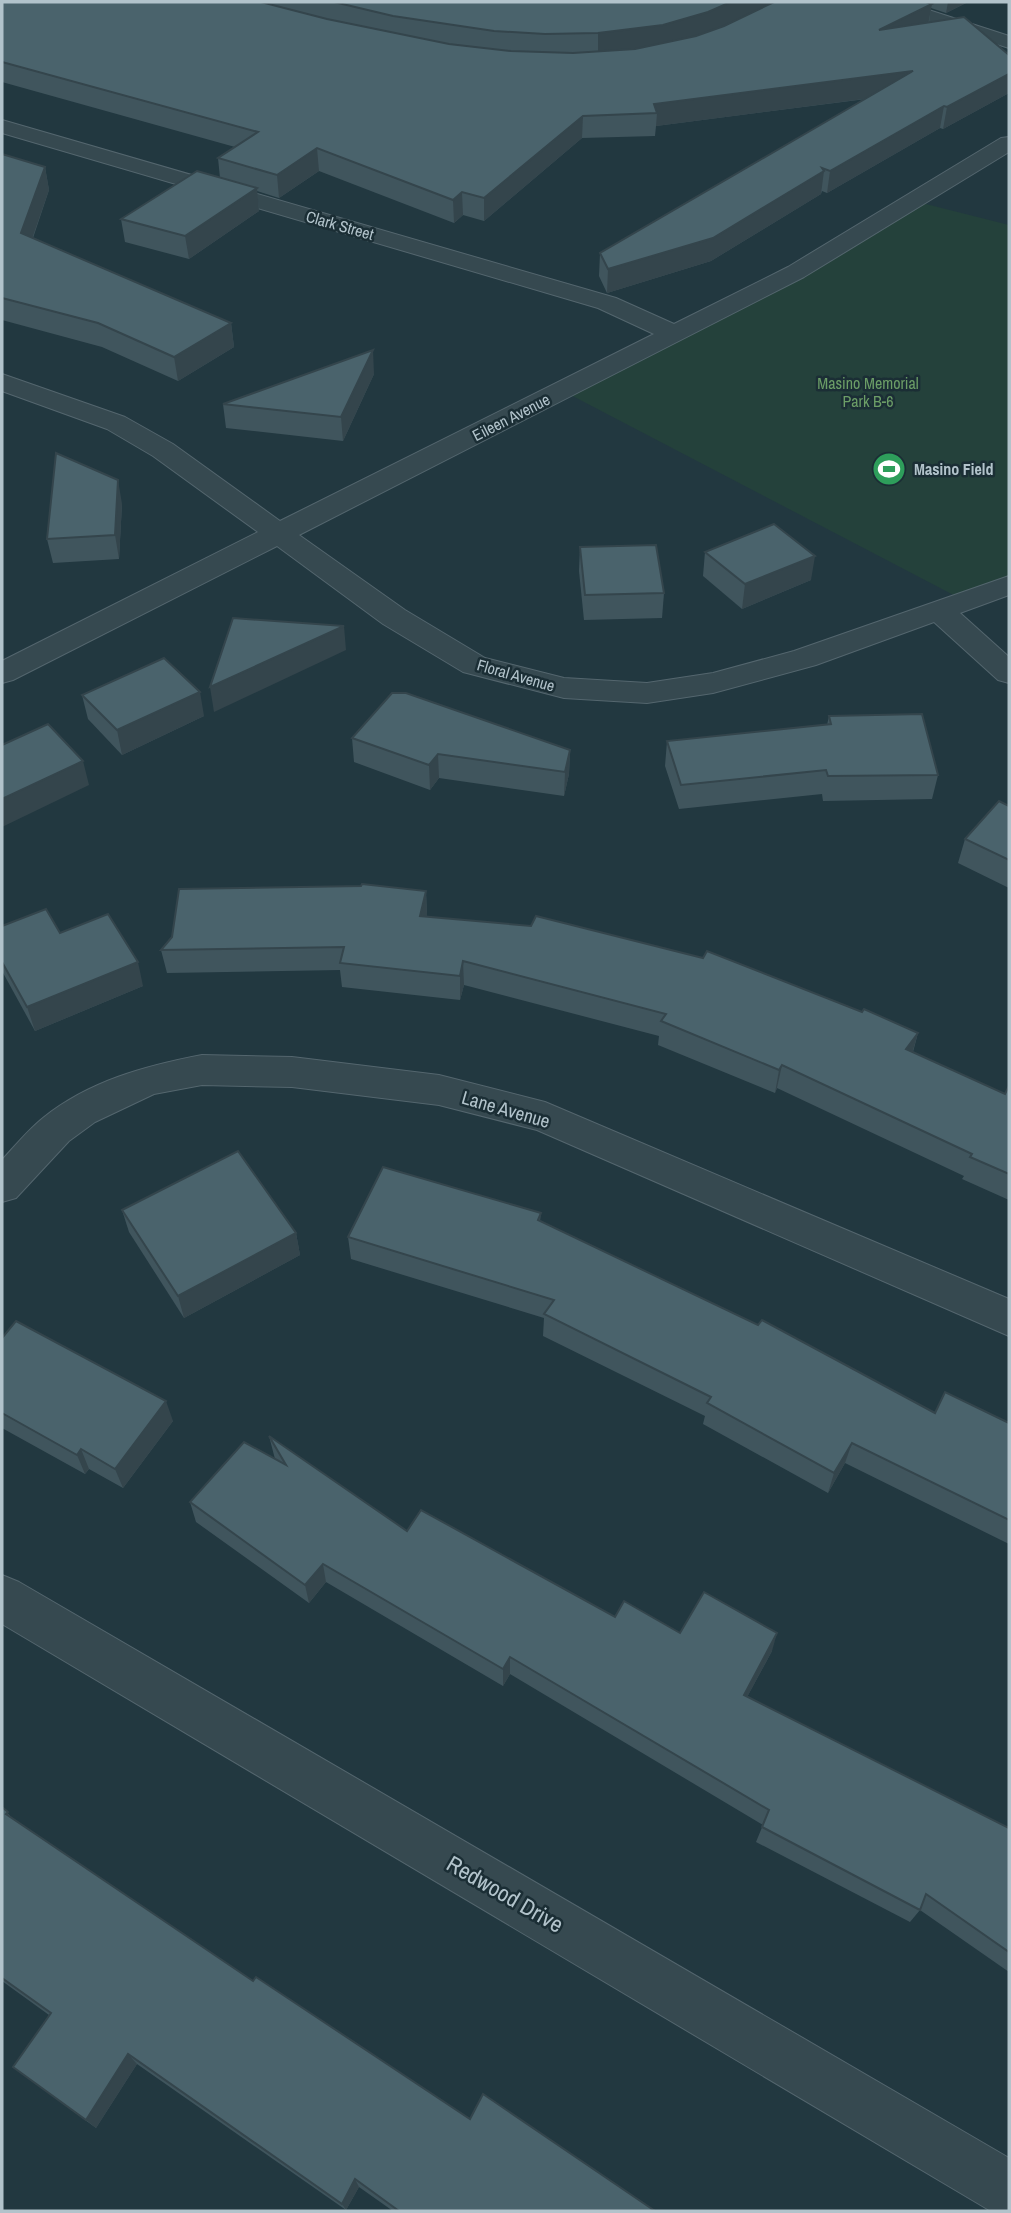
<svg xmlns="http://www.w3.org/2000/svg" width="1011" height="2213" viewBox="0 0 1011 2213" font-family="'Archivo Narrow',sans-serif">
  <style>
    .green { fill: #24413b }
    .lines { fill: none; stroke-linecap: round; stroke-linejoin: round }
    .minor-casing { stroke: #54666e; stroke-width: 2 }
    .minor { fill: #364950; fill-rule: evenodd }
    .wall { fill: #40555d }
    .shaded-wall { fill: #34454c }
    .building { fill: #4a636c; stroke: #34454c; stroke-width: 2 }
    .labels { text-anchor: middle; stroke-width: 5; stroke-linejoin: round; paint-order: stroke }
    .far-street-label { font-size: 16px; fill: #b2c3cb; stroke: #1b2e35 }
    .far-park-label { font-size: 16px; fill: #6c9e67; stroke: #1b2e35 }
    .far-poi-label { font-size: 16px; font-weight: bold; fill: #b2c3cb; stroke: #1b2e35; text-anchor: start }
    .street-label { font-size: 19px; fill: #b2c3cb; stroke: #1b2e35 }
    .near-street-label { font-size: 23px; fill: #b2c3cb; stroke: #1b2e35 }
  </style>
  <rect width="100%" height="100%" fill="#223840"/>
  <!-- green -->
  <polygon class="green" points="914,201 1009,225 1009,585 965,601 563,391"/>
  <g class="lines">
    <defs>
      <g id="minor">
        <polygon points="875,2 904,2 1009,36 1009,48 878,6"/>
        <polygon points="2,120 616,298 674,324 788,267 1001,138 1009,137 1009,152 804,277 299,535 405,610 485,658 564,678 647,683 713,673 794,651 1009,576 1009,595 960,613 1009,657 1009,683 998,680 934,622 816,665 713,693 647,703 564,698 463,672 383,624 277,546 13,680 2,683 2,661 258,532 153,456 107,429 2,391 2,374 125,417 173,444 280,521 654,334 598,308 2,133"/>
        <path d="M202,1055L292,1057L439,1075L545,1102L1009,1299V1336L537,1130L439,1105L292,1087L202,1085L154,1094L95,1122L69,1141L16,1198L2,1202V1160C15,1146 28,1130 43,1118C89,1081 145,1066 202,1055Z"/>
        <polygon points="2,1575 19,1582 1009,2158 1009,2211 989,2210 2,1624"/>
      </g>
    </defs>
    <!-- minor casing -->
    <use href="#minor" class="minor-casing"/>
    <!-- minor -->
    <use href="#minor" class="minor"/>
  </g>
  <!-- wall -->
  <g class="wall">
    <polygon points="2,2 968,2 946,13 931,8 929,23 1009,55 1009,93 943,129 940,128 827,193 822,191 821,194 711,261 607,293 599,276 600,253 866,99 656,126 655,136 582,138 484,221 463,215 454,223 319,171 279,198 257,191 259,211 189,259 125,242 121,219 220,178 218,158 235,147 2,82"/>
    <polygon points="2,154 45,167 49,190 33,238 231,323 234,347 178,381 102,347 2,320"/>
    <polygon points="374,374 343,441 226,428 223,404"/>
    <polygon points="122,504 119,559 53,563 47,539"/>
    <polygon points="580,547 664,593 662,618 584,620 579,571"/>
    <polygon points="705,552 811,580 742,609 703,576"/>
    <polygon points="82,695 204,716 122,755 88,719"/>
    <polygon points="829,716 938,775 932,799 823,801 822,794 679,809 665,766 667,741 827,725"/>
    <polygon points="352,738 570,750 569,774 564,796 439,778 430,790 354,762"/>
    <polygon points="1009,806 1009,888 958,863 965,839"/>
    <polygon points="426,891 427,916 918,1033 913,1052 1005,1094 1009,1086 1009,1200 962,1179 964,1176 777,1088 775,1093 658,1045 659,1036 464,985 460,1000 342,987 340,970 167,973 161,950"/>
    <polygon points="2,926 60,933 143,986 35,1031 2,971"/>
    <polygon points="122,1210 296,1233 300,1255 184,1318 129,1232"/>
    <polygon points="541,1213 540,1221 935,1413 1009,1423 1009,1544 845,1463 828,1493 703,1424 705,1416 543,1336 544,1318 351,1259 348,1237"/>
    <polygon points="2,1338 173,1421 123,1488 89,1469 85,1474 2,1428"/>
    <polygon points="269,1436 407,1531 615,1617 680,1633 772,1651 747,1697 1009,1828 1009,1972 920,1910 910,1922 756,1842 763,1825 510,1674 503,1686 326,1582 309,1603 196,1522 190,1502 275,1459"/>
    <polygon points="2,1807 14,1820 253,1981 470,2119 655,2211 393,2211 359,2187 346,2210 137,2064 96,2128 13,2067 49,2015 2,1981"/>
  </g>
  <!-- shaded-wall -->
  <g class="shaded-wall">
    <polygon points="731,2 780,2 771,4 706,34 662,47 598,54 598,33"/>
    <polygon points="948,2 968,2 946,13"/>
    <polygon points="932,4 928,25 879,30"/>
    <polygon points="913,71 910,93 656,126 657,113 654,104"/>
    <polygon points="1009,74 1009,93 943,129 947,107"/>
    <polygon points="944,106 940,128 827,193 830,171"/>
    <polygon points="583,116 582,138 484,221 484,198"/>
    <polygon points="317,148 319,171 279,198 277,175"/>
    <polygon points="45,167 49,190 26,256 21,233"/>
    <polygon points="824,171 821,194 711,261 607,293 608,269"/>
    <polygon points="257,188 259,211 189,259 185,236"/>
    <polygon points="462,192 463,215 454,223 453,200"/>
    <polygon points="231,323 234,347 178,381 174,357"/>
    <polygon points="373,350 374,374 343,441 341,417"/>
    <polygon points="118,480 122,504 119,559 115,535"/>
    <polygon points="815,556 811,580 742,609 745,584"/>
    <polygon points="344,626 346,650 214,712 210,687"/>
    <polygon points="200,692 204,716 122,755 117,730"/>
    <polygon points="570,750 569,774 564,796 565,772"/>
    <polygon points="438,754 439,778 430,790 429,765"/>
    <polygon points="83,761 89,785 2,827 2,799"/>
    <polygon points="426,891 427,915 421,940 420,916"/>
    <polygon points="463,961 464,985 460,1000 460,976"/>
    <polygon points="138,962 143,986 35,1031 27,1007"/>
    <polygon points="918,1033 911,1057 906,1049"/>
    <polygon points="782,1065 777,1088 775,1093 779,1070"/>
    <polygon points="296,1233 300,1255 184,1318 178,1296"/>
    <polygon points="166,1401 173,1421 123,1488 115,1469"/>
    <polygon points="852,1443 845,1463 828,1493 834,1473"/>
    <polygon points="81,1449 89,1469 85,1474 77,1455"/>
    <polygon points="323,1564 326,1582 309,1603 305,1585"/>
    <polygon points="777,1633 772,1651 739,1712 744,1695"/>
    <polygon points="510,1657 510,1674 503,1686 503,1669"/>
    <polygon points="128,2054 137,2064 96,2128 86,2120"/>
    <polygon points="355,2179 359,2187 346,2210 342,2204"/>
  </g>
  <!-- building -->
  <g class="building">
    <polygon points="2,2 261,2 327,19 449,44 511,51 573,53 635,49 696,36 724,26 774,2 926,2 932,4 879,30 964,17 1009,55 1009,74 947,107 944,106 830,171 822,168 824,171 713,238 608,269 600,253 913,71 654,104 657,113 583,116 484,198 462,192 453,200 317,148 277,175 218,158 258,132 2,62"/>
    <polygon points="334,2 731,2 708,12 663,25 598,33 545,34 494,31 393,16"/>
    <polygon points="2,154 45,167 21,233 231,323 174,357 98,323 2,298"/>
    <polygon points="197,171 257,188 185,236 121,219"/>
    <polygon points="373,350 341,417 223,404"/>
    <polygon points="56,453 118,480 115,535 47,539"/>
    <polygon points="774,524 815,556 745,584 705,552"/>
    <polygon points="656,545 664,593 585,595 580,547"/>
    <polygon points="233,618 344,626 210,687"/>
    <polygon points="164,658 200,692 117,730 82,695"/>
    <polygon points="392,693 406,693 570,750 565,772 438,754 429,765 352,738"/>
    <polygon points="922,714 938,775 828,776 826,770 681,785 667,741 831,724 829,716"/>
    <polygon points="48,724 83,761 2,799 2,745"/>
    <polygon points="999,801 1009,806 1009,860 965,839"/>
    <polygon points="362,884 426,891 420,916 531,926 536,916 703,958 707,951 862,1012 864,1009 918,1033 906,1049 1005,1094 1009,1086 1009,1174 970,1157 972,1154 782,1065 779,1070 661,1021 666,1014 463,961 460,976 340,963 344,947 161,950 172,937 179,889 361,886"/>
    <polygon points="46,909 60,933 108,914 138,962 27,1007 2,962 2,926"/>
    <polygon points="238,1151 296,1233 178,1296 122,1210"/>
    <polygon points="383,1167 541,1213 538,1220 758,1325 762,1320 935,1413 945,1392 1009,1423 1009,1520 852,1443 834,1473 707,1403 711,1397 544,1314 554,1300 348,1237"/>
    <polygon points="16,1321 166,1401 115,1469 81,1449 77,1455 2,1413 2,1338"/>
    <polygon points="269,1436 407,1531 421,1510 615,1617 624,1601 680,1633 704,1592 777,1633 744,1695 1009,1828 1009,1952 926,1894 920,1910 762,1827 769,1810 510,1657 503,1669 323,1564 305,1585 190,1502 244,1442 286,1465"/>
    <polygon points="2,1807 8,1812 6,1814 253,1981 256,1977 470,2119 483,2094 655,2211 399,2211 355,2179 342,2204 128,2054 86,2120 13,2067 51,2013 2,1978"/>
  </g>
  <!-- icons -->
  <defs>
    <symbol id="stadium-disc" viewBox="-11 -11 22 22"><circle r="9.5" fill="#2e9e5b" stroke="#1b2e35"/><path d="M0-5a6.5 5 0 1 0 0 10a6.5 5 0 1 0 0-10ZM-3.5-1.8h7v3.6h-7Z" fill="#fff"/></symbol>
  </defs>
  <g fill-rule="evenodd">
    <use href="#stadium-disc" x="870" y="450" width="38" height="38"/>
  </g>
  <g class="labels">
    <!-- far-street labels -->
    <g class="far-street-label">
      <text transform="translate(340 225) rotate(16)" y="6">Clark Street</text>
      <text transform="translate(511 417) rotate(-27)" y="6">Eileen Avenue</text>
      <text transform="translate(516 675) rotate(16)" y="6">Floral Avenue</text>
    </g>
    <!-- far-park labels -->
    <g class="far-park-label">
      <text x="868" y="389">Masino Memorial<tspan x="868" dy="18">Park B-6</tspan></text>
    </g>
    <!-- far-poi labels -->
    <g class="far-poi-label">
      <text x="914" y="475">Masino Field</text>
    </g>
    <!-- street labels -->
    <g class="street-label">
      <text transform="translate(506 1109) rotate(16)" y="7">Lane Avenue</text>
    </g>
    <!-- near-street labels -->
    <g class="near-street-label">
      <text transform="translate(505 1894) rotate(30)" y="8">Redwood Drive</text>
    </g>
  </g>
  <!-- border -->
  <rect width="1011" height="2213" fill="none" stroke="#b2c3cb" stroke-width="7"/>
</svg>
